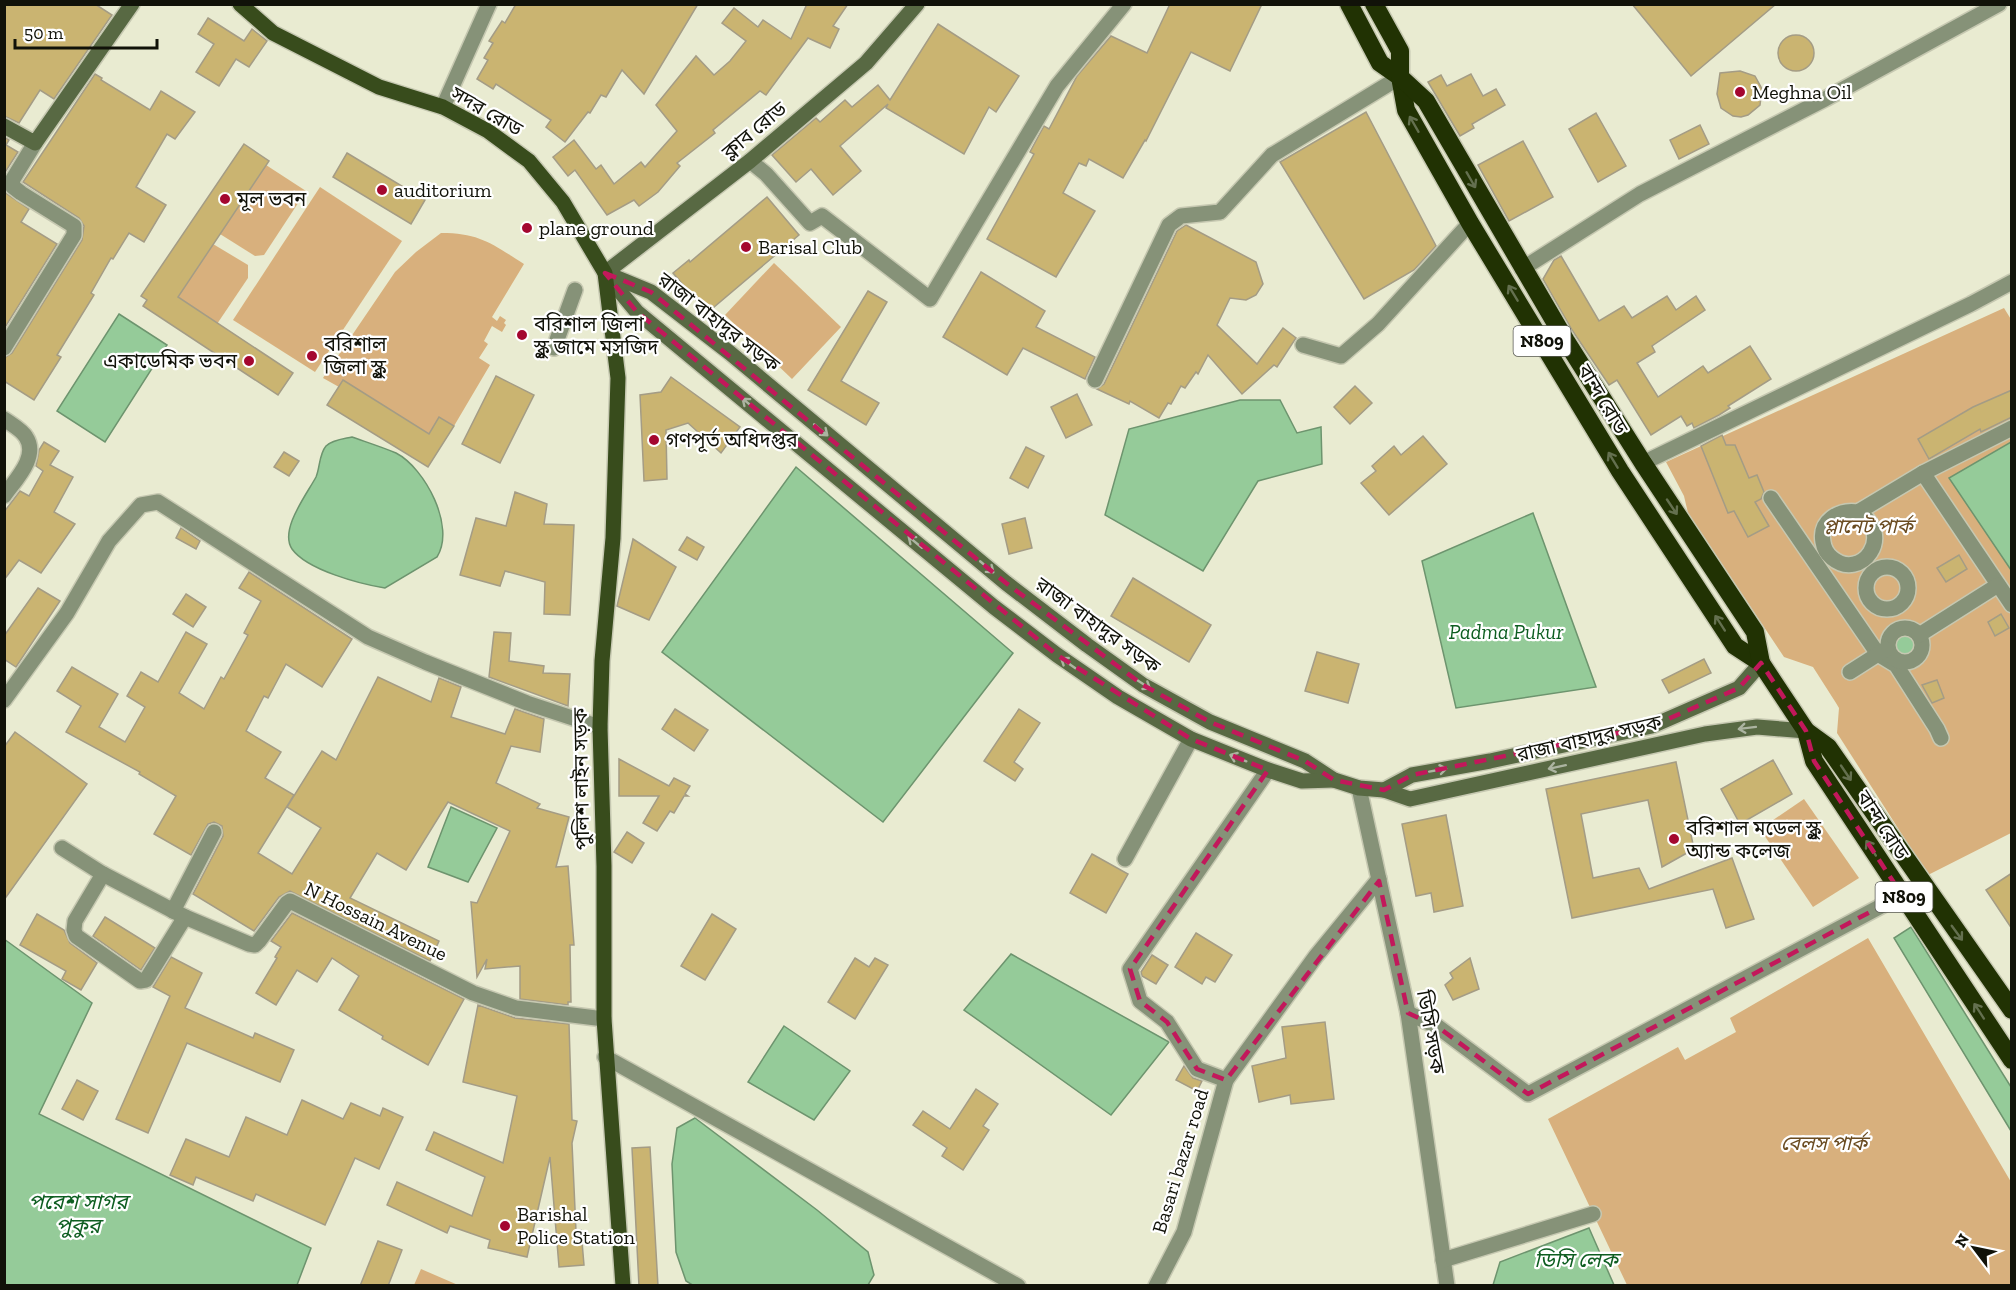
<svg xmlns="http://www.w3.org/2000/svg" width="2016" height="1290" viewBox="0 0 2016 1290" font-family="'Zilla Slab','Noto Sans Bengali',serif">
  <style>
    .green { fill: #d8b07d }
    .water { fill: #95cb99; stroke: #6d946e; stroke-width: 1.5 }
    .building { fill: #cab471; stroke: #a49c85; stroke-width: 1.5 }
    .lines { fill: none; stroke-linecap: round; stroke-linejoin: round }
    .street-casing { stroke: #c6c8b1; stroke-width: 18 }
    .secondary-casing { stroke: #c6c8b1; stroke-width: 18 }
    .primary-casing { stroke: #c6c8b1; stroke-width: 18 }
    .highway-casing { stroke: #c6c8b1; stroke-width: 21 }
    .street { stroke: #869278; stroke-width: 15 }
    .secondary { stroke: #586943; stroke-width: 15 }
    .primary { stroke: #384c1c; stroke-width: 15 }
    .highway { stroke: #213203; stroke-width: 18 }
    .oneway { stroke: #64704f }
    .oneway2 { stroke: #acb4a1 }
    .marked { fill: none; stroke: #c2185b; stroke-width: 4.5; stroke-dasharray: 12 8; stroke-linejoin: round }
    .poi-dot { fill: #a4072f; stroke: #fff; stroke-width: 2 }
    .labels { text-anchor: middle; stroke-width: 4.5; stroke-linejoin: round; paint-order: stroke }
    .shield { fill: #fff; stroke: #585953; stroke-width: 1.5 }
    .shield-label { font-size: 18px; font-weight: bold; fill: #111209 }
    .poi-label { font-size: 20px; fill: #111209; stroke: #fff; text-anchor: start }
    .street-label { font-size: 20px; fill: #111209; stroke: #fff }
    .park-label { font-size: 20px; font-style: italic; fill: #6a4b20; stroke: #fff }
    .water-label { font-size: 21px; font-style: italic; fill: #0e5e21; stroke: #fff }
  </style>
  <rect width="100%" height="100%" fill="#e9ebd1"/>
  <!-- green -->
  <g class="green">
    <polygon points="266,165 306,191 264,255 255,256 220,234"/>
    <polygon points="320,187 402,241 315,372 233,320"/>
    <path d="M441,233C480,233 492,244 524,264L492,317L497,321L500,316L506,320L504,323L506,325L502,332L492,326L484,341L488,344L479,358L490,365L454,426L439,417L429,434L343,381L339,387L323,378L395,272L416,252Z"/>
    <polygon points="213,244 248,265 248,278 217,324 178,297"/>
    <polygon points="774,263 841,327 792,379 725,315"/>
    <polygon points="2004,308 2012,321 2011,833 1928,875 1837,733 1839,708 1836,703 1813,667 1784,657 1688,513 1684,496 1666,462"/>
    <polygon points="1804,799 1859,878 1813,907 1760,829"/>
    <polygon points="1868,938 2011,1182 2011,1285 1627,1285 1548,1119 1678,1047 1685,1060 1736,1032 1730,1018"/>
    <polygon points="421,1269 458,1285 414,1285"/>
  </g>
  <!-- water -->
  <g class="water">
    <polygon points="119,314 167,345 105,442 57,411"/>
    <polygon points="1240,400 1280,400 1297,433 1321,427 1322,464 1258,481 1203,571 1105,515 1129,429"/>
    <path d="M352,437C366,442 382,447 396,453C425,468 456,527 437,557L385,588C360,584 307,570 292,549C279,530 307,494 316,477C320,468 319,454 326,446C332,440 343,439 352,437Z"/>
    <polygon points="2011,442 2011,570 1949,478"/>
    <polygon points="796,467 1013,653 883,822 662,652"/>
    <polygon points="1533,513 1596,687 1456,708 1422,561"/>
    <circle cx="1904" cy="644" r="12"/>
    <polygon points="451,807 497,828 468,882 428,867"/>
    <polygon points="1911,927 2011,1087 2011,1131 1894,938"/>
    <polygon points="4,939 92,1003 39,1114 311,1248 297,1285 5,1285"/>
    <polygon points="1011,954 1169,1042 1111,1115 964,1010"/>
    <polygon points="784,1026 850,1071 814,1120 748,1082"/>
    <polygon points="695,1118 817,1210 868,1252 874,1275 868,1285 694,1286 686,1281 676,1252 672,1164 677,1128"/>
    <polygon points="1589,1228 1614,1285 1493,1285 1500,1262"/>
  </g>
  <!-- building -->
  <g class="building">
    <polygon points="4,4 95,4 112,15 54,99 40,90 19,123 4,116"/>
    <polygon points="516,4 698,4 644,94 622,70 606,97 601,95 590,113 588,112 565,142 546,127 551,120 496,84 493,89 477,79 488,60 484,58 493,43 489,41 502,21 505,23"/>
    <polygon points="807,4 848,4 833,26 839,29 830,48 808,38 766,95 760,91 713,130 715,133 677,163 680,166 658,192 639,206 634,200 607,215 575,170 568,176 553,157 574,140 596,169 601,165 614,184 641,162 645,167 677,131 656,105 696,56 714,75 730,61 746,41 722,23 734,8 758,27 763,20 791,39"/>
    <polygon points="1170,4 1262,4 1230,71 1191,52 1146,141 1145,140 1123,178 1089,159 1086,166 1079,163 1063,193 1095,211 1056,277 987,239 1034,154 1030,152 1038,137 1044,126 1049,129 1077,76 1111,36 1147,53"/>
    <polygon points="1632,4 1776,4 1691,76"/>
    <polygon points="208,18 244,41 252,29 267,41 249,67 236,59 219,86 196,72 214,44 198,34"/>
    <polygon points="938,24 1019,76 996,112 989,107 964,154 886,108 888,104 840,146 861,171 833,195 811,169 796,182 772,155 816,118 820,122 845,100 852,107 878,85 890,100"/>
    <circle cx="1796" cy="53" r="18"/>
    <polygon points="1740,71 1755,76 1762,89 1760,105 1748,115 1741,117 1733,116 1721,108 1717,94 1720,73"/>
    <polygon points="95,74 102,78 101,80 150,110 161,91 195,112 175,139 167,134 136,187 166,205 144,242 129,233 113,259 111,258 91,293 94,295 57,355 61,357 34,400 4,381 4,358 12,353 82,240 84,226 79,218 23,182"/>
    <polygon points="1471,74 1483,96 1496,89 1505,105 1472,124 1474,128 1460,136 1428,82 1441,75 1447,86"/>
    <polygon points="1366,112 1436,246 1414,270 1364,299 1280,162"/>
    <polygon points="1596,113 1626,166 1598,182 1569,129"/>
    <polygon points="1700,125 1709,144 1679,159 1670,140"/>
    <polygon points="4,137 9,140 6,145 18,152 4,174"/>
    <polygon points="1523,141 1553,197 1509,221 1478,165"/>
    <polygon points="244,144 269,161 178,297 293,373 278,395 143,306 147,300 141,296"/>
    <polygon points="347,153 425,200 411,224 333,177"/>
    <polygon points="4,192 29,209 21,222 57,244 4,329"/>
    <polygon points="767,197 799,235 707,313 673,273 689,260 690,262"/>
    <polygon points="1186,225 1256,262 1263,284 1256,295 1246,300 1230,298 1217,325 1257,364 1283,328 1296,338 1277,367 1274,365 1242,394 1208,355 1198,374 1196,372 1185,388 1181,386 1171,404 1168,403 1159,418 1130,401 1129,404 1097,389 1104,384 1177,231"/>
    <polygon points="1561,256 1599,321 1624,306 1632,318 1667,296 1676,310 1696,296 1705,310 1652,346 1655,352 1637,363 1658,397 1703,366 1708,373 1750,346 1771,379 1728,406 1730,408 1719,415 1694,428 1692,423 1687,426 1681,416 1651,435 1617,380 1609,385 1572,330 1543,279 1554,260"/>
    <polygon points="981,272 1045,311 1036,327 1095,357 1085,379 1023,348 1007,375 943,337"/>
    <polygon points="868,291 887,302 841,381 879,403 866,425 808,390"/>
    <polygon points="496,376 534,395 500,463 462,444"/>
    <polygon points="671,377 740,427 721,453 688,423 666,430 667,479 644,481 640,395 661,392"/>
    <polygon points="343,380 429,434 439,417 454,426 428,467 327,405"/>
    <polygon points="1355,386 1372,403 1350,424 1334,407"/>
    <polygon points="2012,390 2012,417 1981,432 1980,429 1929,459 1918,439 1973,407"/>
    <polygon points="1077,394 1092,425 1066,438 1051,407"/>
    <polygon points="1722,435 1726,445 1735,445 1749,478 1757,475 1764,492 1761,499 1755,502 1769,526 1748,537 1734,511 1728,513 1701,446"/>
    <polygon points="1423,436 1447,464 1389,515 1361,483 1376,471 1372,466 1394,446 1401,455"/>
    <polygon points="44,442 59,451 50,465 73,477 54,512 75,524 41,573 19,560 4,580 4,512 20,491 29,496 43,471 36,466 39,450"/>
    <polygon points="1026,447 1044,456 1028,488 1010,478"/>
    <polygon points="284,452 299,461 289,476 274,467"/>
    <polygon points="515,492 547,504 544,524 574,525 570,615 544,614 545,582 505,571 500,586 460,575 476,518 506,526"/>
    <polygon points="1025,518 1032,548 1009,554 1002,524"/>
    <polygon points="181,528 200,541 196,549 176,538"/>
    <polygon points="687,537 704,547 697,560 679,550"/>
    <polygon points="633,539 676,567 649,620 617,606"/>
    <polygon points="1959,555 1967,569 1946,582 1937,568"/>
    <polygon points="249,572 352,639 322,687 286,664 268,698 264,696 246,731 281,752 265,778 294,795 258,853 292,874 321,828 287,807 322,751 336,760 378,677 431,702 439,678 461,687 451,717 505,734 515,709 544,719 540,752 511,746 496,783 540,804 537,808 569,817 556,867 568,866 574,945 570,945 571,1002 568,1002 568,1005 520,999 520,966 485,969 487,959 477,977 471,902 477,903 510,831 448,802 406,870 377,853 350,898 439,941 430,961 290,891 279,897 254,931 193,894 223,836 222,826 214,822 208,824 191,855 154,834 176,796 139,774 140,772 66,732 81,706 57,691 72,667 118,694 99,727 125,742 145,707 127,696 141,672 158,682 186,632 207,644 179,693 204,709 221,677 224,679 248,635 244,633 261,601 239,588"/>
    <polygon points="1133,578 1211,625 1189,662 1111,616"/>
    <polygon points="38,588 60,601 16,667 4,659 4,636"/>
    <polygon points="186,594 206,607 193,627 173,614"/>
    <polygon points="2001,614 2009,628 1995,636 1988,622"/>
    <polygon points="494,632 511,633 509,661 544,666 543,673 570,674 568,706 489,677"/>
    <polygon points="1317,652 1359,664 1348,703 1305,691"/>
    <polygon points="1704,659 1711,673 1669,693 1662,680"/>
    <polygon points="1937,680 1944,698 1932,703 1922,685"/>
    <polygon points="675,709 708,730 694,751 662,729"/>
    <polygon points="1019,709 1040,723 1014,762 1023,769 1015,781 984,761"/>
    <polygon points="15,732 87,784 4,900 4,747"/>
    <polygon points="619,759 669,786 674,778 690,786 685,794 688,796 684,796 674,813 670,811 657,831 643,823 659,796 619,796"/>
    <polygon points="1773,760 1792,794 1740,824 1721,789"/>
    <polygon points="1676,762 1694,849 1662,867 1648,800 1581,814 1593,878 1639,868 1649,889 1732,858 1754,919 1726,928 1713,889 1572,918 1546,789"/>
    <polygon points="1446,815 1463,906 1434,912 1431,893 1416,896 1402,824"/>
    <polygon points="627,832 644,843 632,863 614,852"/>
    <polygon points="1092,854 1128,874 1106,913 1070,893"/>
    <polygon points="2012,873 2012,929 1986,890"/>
    <polygon points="292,913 464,999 428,1065 382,1039 383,1036 339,1010 359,976 332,958 317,982 297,970 276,1005 256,993 277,958 275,957 281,947 271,941"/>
    <polygon points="37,914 64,930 70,943 97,963 81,990 62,979 66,971 20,945"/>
    <polygon points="712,914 736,929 705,980 681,966"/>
    <polygon points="105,917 155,948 141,970 93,936"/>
    <polygon points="1196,933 1232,955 1215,982 1206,977 1202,984 1175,967"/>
    <polygon points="1152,955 1168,965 1156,984 1142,976 1141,972"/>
    <polygon points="171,957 202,973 185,1008 253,1038 255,1033 294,1050 280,1082 187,1043 148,1133 116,1119 170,996 153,987"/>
    <polygon points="855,958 869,967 875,958 888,965 855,1019 828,1002"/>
    <polygon points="1470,958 1479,989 1453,1000 1445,985 1453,978 1450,973"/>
    <polygon points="478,1005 515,1018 569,1024 572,1120 577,1121 572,1143 576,1231 581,1230 584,1265 559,1267 550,1157 527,1257 488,1248 490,1240 450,1226 447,1233 387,1205 397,1182 472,1216 485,1177 426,1150 434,1132 503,1163 517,1096 463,1082"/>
    <polygon points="1325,1022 1334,1099 1291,1104 1290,1095 1259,1102 1252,1066 1286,1058 1282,1027"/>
    <polygon points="1184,1066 1193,1078 1202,1081 1197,1091 1176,1080"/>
    <polygon points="77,1080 98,1091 83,1120 62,1109"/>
    <polygon points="976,1089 998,1104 983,1126 989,1130 963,1170 942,1156 947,1148 913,1125 923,1111 950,1129"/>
    <polygon points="302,1100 343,1119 351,1103 380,1116 383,1108 403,1117 379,1169 355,1158 325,1225 256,1194 253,1201 196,1177 193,1185 170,1175 186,1139 229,1157 246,1117 287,1135"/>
    <polygon points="650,1147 658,1286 639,1286 632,1148"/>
    <polygon points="378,1241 402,1250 388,1286 360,1286"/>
  </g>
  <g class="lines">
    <defs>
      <g id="street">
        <polyline points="443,107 489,4"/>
        <polyline points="750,161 766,174 810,223 822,216 930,299 1057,86 1124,4"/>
        <polyline points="1522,269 1640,194 1825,99 1999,4"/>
        <polyline points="1303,345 1341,356 1378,324 1470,223"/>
        <polyline points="4,348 74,235 74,226 21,193 12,186 13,179 35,143"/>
        <polyline points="554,348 575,290"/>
        <polyline points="1095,380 1169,225 1181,216 1220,212 1272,155 1400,77"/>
        <path d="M4,419C11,424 22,430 26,437C39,457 15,480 4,496"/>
        <polyline points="2012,428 1923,473 2012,605"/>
        <polyline points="1643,463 1971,304 2012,282"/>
        <polyline points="1771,498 1878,654 1896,665 1937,729 1941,738"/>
        <path d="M1858,512C1896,535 1861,582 1832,558C1827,554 1824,549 1823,542C1819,521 1839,509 1858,512L1923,473"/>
        <circle cx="1887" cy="588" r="21"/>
        <circle cx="1905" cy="645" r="17"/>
        <polyline points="1919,635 1998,585"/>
        <polyline points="1850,672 1886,649"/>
        <polyline points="4,700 67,613 109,541 141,505 158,502 368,637 425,662 527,703 600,727"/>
        <polyline points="1268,770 1130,969 1140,1001 1167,1022 1197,1069 1226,1080 1316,956 1379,879"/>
        <polyline points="1359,788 1408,1013 1447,1286"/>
        <polyline points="62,848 103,874 185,917 249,944 255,945 259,941 287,903 290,901 473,993 516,1008 604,1019"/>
        <polyline points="1125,859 1191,739"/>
        <polyline points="103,874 75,921 74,930 76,936 140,981 146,980 185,917"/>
        <polyline points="173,911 214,832"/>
        <polyline points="1408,1013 1438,1027 1528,1094 1902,895"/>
        <polyline points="605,1057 1018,1286"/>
        <polyline points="1443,1260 1593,1214"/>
        <polyline points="1156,1286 1184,1232 1226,1080"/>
      </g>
      <g id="secondary">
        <polyline points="4,126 35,143 132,4"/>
        <polyline points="605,273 651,292 730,353 1006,583 1087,645 1143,685 1210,722 1305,761 1334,780 1359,788 1384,790 1410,799 1705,734 1757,727 1806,731"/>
        <polyline points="605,273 750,161 866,63 917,4"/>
        <polyline points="607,276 637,312 994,607 1057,655 1118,697 1191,739 1268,770 1302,781 1334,780"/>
        <polyline points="1384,790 1412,775 1490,761 1652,726 1739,688 1761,663"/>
      </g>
      <polyline id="primary" points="240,4 273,33 379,87 443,107 488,131 529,161 563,202 605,273 618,378 613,538 602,661 600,727 604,866 604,1019 623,1286"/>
      <g id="highway">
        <polyline points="1349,4 1380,63 1400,77 1406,110 1470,223 1620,471 1735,646 1761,663 1806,731 1814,761 2012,1060"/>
        <polyline points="1374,4 1400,51 1400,77 1426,101 1566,341 1643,463 1755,632 1761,663"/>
        <polyline points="1806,731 1828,747 2012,1010"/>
      </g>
    </defs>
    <!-- street casing -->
    <use href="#street" class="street-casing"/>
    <!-- secondary casing -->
    <use href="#secondary" class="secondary-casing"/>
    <!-- primary casing -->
    <use href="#primary" class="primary-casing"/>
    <!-- highway casing -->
    <use href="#highway" class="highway-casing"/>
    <!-- street -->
    <use href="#street" class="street"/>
    <!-- secondary -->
    <use href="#secondary" class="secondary"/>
    <!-- primary -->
    <use href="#primary" class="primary"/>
    <!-- highway -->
    <use href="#highway" class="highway"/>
  </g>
  <!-- one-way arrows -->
  <defs><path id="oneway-shaft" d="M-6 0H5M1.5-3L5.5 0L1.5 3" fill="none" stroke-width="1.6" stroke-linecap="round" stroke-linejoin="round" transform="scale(1.5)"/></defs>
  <g class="oneway">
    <use href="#oneway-shaft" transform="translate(1414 124) rotate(-120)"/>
    <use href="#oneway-shaft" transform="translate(1471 180) rotate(60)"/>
    <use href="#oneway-shaft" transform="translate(1513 293) rotate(-121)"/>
    <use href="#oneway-shaft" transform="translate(1613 460) rotate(-121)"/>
    <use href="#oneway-shaft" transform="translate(1672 507) rotate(56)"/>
    <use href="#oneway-shaft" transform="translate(1720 623) rotate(-123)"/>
    <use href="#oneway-shaft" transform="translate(1846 773) rotate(56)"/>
    <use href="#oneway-shaft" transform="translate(1871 848) rotate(-123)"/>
    <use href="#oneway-shaft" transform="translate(1957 933) rotate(54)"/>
    <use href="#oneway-shaft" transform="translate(1979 1011) rotate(-123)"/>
  </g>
  <g class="oneway2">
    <use href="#oneway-shaft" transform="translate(749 404) rotate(-140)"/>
    <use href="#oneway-shaft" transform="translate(821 430) rotate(40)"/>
    <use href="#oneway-shaft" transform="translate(915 542) rotate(-140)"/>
    <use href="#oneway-shaft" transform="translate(987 567) rotate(40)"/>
    <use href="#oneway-shaft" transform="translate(1068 663) rotate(-145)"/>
    <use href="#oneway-shaft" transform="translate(1143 684) rotate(33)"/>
    <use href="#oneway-shaft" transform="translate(1747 728) rotate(173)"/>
    <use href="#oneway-shaft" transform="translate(1238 758) rotate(-158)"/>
    <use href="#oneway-shaft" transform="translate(1557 767) rotate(168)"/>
    <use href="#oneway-shaft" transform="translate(1438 770) rotate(-10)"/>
  </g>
  <!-- marked area -->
  <path class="marked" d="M605,273L651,292L1006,583L1143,685L1210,722L1305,761L1334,780L1384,790L1412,775L1652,726L1739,688L1761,663L1806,731L1814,761L1902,895L1528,1094L1438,1027L1408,1013L1379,881L1226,1080L1197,1069L1167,1022L1140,1001L1130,969L1268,770L1191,739L1057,655L637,312Z"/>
  <!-- markers -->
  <g class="poi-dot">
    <circle cx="1740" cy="92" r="6"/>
    <circle cx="382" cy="190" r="6"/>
    <circle cx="225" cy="199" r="6"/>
    <circle cx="527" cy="228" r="6"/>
    <circle cx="746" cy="247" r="6"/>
    <circle cx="522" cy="335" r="6"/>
    <circle cx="312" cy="356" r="6"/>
    <circle cx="249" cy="361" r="6"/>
    <circle cx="654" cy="440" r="6"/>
    <circle cx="1674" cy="839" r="6"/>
    <circle cx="505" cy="1226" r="6"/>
  </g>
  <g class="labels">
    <!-- shield labels -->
    <g class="shield">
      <rect x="1513.5" y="326" width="57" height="30" rx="4.5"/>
      <rect x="1875.5" y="882" width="57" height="30" rx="4.5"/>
    </g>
    <g class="shield-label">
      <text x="1542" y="347">N809</text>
      <text x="1904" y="903">N809</text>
    </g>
    <!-- poi labels -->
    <g class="poi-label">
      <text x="1752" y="99">Meghna Oil</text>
      <text x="394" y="197">auditorium</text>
      <text x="237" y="206">মূল ভবন</text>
      <text x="539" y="235">plane ground</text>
      <text x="758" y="254">Barisal Club</text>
      <text x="534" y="331">বরিশাল জিলা<tspan x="534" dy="23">স্কুল জামে মসজিদ</tspan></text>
      <text x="324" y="351">বরিশাল<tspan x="324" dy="23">জিলা স্কুল</tspan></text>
      <text x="237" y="368" text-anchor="end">একাডেমিক ভবন</text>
      <text x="666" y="447">গণপূর্ত অধিদপ্তর</text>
      <text x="1686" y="835">বরিশাল মডেল স্কুল<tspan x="1686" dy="23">অ্যান্ড কলেজ</tspan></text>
      <text x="517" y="1221">Barishal<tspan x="517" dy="23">Police Station</tspan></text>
    </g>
    <!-- street labels -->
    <g class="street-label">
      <text transform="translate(487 111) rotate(30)" y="7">সদর রোড</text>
      <text transform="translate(754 130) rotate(-40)" y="7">ক্লাব রোড</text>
      <text transform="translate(719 322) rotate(38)" y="7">রাজা বাহাদুর সড়ক</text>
      <text transform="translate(1603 399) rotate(59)" y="7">বান্দ রোড</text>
      <text transform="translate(1098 625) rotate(36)" y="7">রাজা বাহাদুর সড়ক</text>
      <text transform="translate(1589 738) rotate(-13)" y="7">রাজা বাহাদুর সড়ক</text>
      <text transform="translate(581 779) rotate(-91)" y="7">পুলিশ লাইন সড়ক</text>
      <text transform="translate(1883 825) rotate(57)" y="7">বান্দ রোড</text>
      <text transform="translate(376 921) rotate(26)" y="7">N Hossain Avenue</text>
      <text transform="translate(1431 1032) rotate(80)" y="7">ডিসি সড়ক</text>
      <text transform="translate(1180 1161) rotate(-73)" y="7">Basari bazar road</text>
    </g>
    <!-- park labels -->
    <g class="park-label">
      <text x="1868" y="533">প্লানেট পার্ক</text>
      <text x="1824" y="1150">বেলস পার্ক</text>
    </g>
    <!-- water labels -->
    <g class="water-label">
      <text x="1506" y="639">Padma Pukur</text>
      <text x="78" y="1209">পরেশ সাগর<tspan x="78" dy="24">পুকুর</tspan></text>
      <text x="1576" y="1267">ডিসি লেক</text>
    </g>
  </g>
  <!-- border -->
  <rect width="2016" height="1290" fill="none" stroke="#111209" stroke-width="12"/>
  <!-- north arrow -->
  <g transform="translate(1974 1248) rotate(302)" stroke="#ffffff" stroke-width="4.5" paint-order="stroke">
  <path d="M0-4.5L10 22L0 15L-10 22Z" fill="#111209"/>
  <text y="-9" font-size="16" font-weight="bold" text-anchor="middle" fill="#111209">N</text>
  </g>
  <!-- scale -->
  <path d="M15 39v9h142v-9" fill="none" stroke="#111209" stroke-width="3"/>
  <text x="24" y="39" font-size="18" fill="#111209" stroke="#ffffff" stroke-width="4.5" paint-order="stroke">50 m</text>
</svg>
